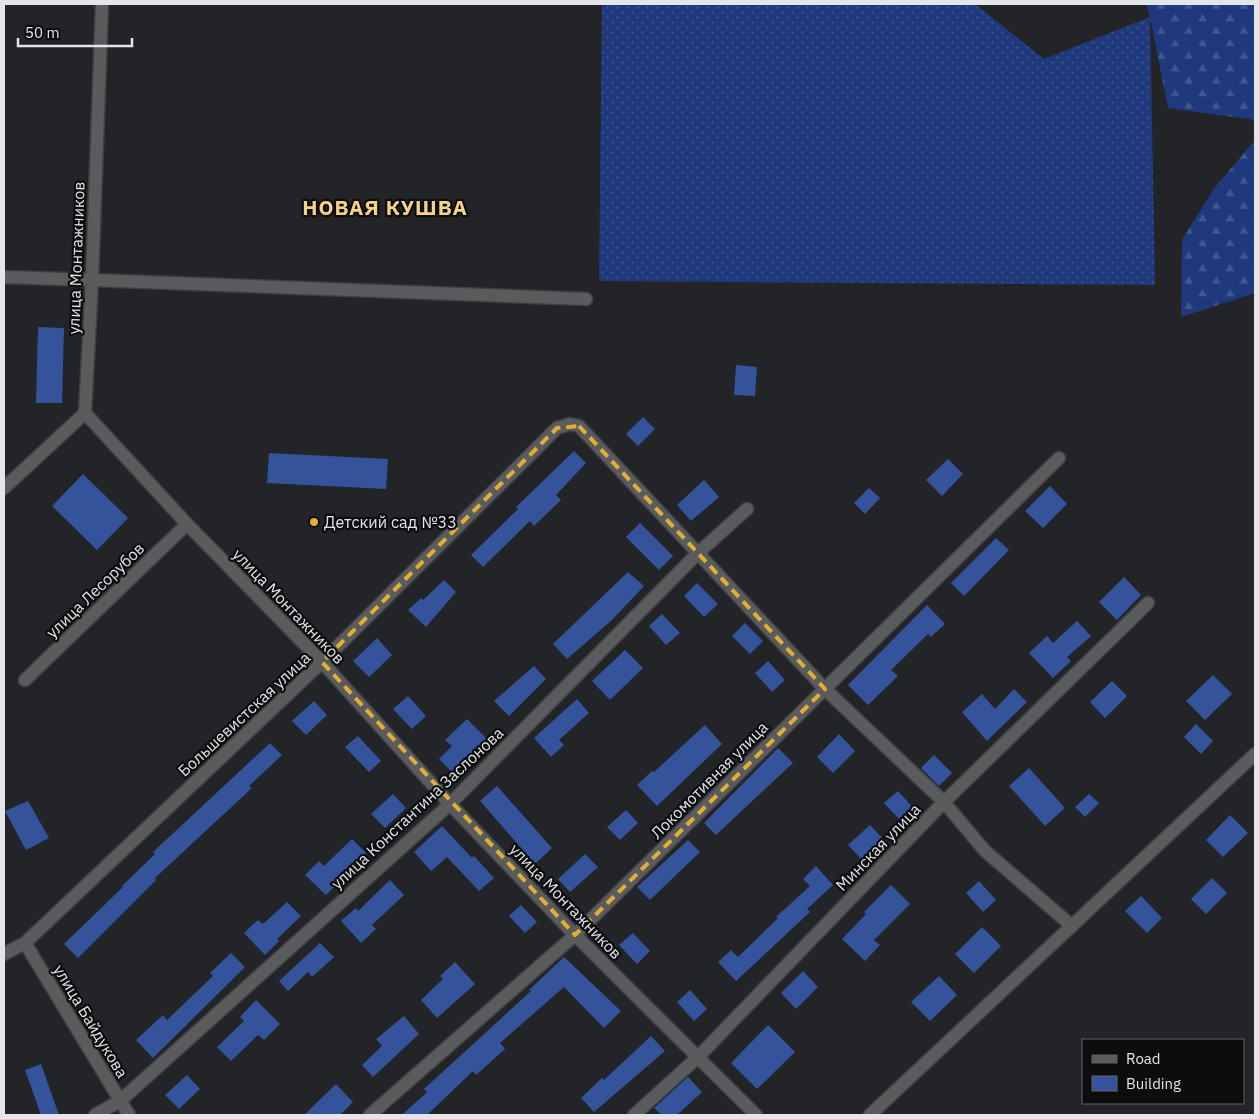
<svg xmlns="http://www.w3.org/2000/svg" width="1259" height="1119" viewBox="0 0 1259 1119" font-family="'IBM Plex Sans',sans-serif">
  <style>
    .grass { fill: url(#grass-dots) }
    .forest { fill: url(#forest-firs) }
    .building { fill: #35539b }
    .lines { fill: none; stroke-linecap: round; stroke-linejoin: round }
    .minor-casing { stroke: #3d3f43; stroke-width: 15 }
    .tertiary-casing { stroke: #3d3f43; stroke-width: 15 }
    .minor { stroke: #5a5b5d; stroke-width: 12 }
    .tertiary { stroke: #5a5b5d; stroke-width: 12 }
    .marked { fill: none; stroke: #e2af34; stroke-width: 4; stroke-dasharray: 10 6; stroke-linejoin: round }
    .poi-dot { fill: #e2af34; stroke: #0c0d0f; stroke-width: 2 }
    .labels { text-anchor: middle; stroke-width: 4.5; stroke-linejoin: round; paint-order: stroke }
    .street-label { font-size: 16px; fill: #e3e5e8; stroke: #0c0d0f }
    .poi-label { font-size: 16px; fill: #e3e5e8; stroke: #0c0d0f; text-anchor: start }
    .district-label { font-size: 21px; font-weight: bold; letter-spacing: 1px; fill: #f5d288; stroke: #0c0d0f }
  </style>
  <defs>
    <pattern id="grass-dots" width="8" height="8" patternUnits="userSpaceOnUse" patternTransform="scale(1.25)"><rect width="8" height="8" fill="#1f397c"/><path d="M2 2h.1M6 6h.1" fill="none" stroke="#3f568f" stroke-width="1.8" stroke-linecap="round"/></pattern>
    <pattern id="forest-firs" width="22" height="20" patternUnits="userSpaceOnUse" patternTransform="scale(1.25)"><rect width="22" height="20" fill="#1f397c"/><path d="M5 1l3.5 6h-7zM16 11l3.5 6h-7z" fill="#3f568f"/></pattern>
  </defs>
  <rect width="100%" height="100%" fill="#222428"/>
  <!-- grass -->
  <polygon class="grass" points="602,4 975,4 1044,59 1150,17 1155,285 599,281"/>
  <!-- forest -->
  <g class="forest">
    <polygon points="1146,4 1255,4 1255,120 1168,108 1150,17"/>
    <polygon points="1255,140 1255,293 1181,317 1182,240 1213,190"/>
  </g>
  <!-- building -->
  <g class="building">
    <polygon points="38,327 64,328 62,403 36,403"/>
    <polygon points="736,365 757,367 755,396 734,395"/>
    <polygon points="643,417 655,429 638,446 626,434"/>
    <polygon points="574,451 586,463 556,495 561,500 534,526 530,521 483,567 471,555 518,509 516,507"/>
    <polygon points="269,453 388,459 386,489 267,483"/>
    <polygon points="948,459 963,474 942,496 926,480"/>
    <polygon points="83,474 128,518 97,550 52,506"/>
    <polygon points="704,480 719,497 691,521 677,505"/>
    <polygon points="1050,486 1067,504 1043,528 1025,511"/>
    <polygon points="869,488 880,498 865,514 854,503"/>
    <polygon points="640,523 673,556 659,570 626,537"/>
    <polygon points="996,538 1009,550 964,596 951,583"/>
    <polygon points="628,572 644,586 612,620 567,659 553,644"/>
    <polygon points="1124,577 1141,595 1117,620 1099,602"/>
    <polygon points="444,580 456,592 426,627 408,610 421,598 423,600"/>
    <polygon points="697,583 718,604 704,617 684,596"/>
    <polygon points="927,605 945,624 931,637 928,634 891,670 898,676 868,705 848,685"/>
    <polygon points="662,614 680,633 666,645 649,626"/>
    <polygon points="1077,621 1091,636 1067,657 1071,661 1053,678 1029,653 1047,636 1053,643"/>
    <polygon points="745,623 763,641 750,654 732,636"/>
    <polygon points="377,638 392,655 369,677 353,661"/>
    <polygon points="625,650 643,668 610,700 592,681"/>
    <polygon points="768,661 785,680 772,692 755,673"/>
    <polygon points="534,666 546,679 509,716 494,701"/>
    <polygon points="1213,675 1232,694 1205,720 1186,701"/>
    <polygon points="1112,681 1127,696 1105,718 1090,702"/>
    <polygon points="1014,689 1027,702 987,741 962,712 982,694 995,709"/>
    <polygon points="408,696 426,716 412,729 393,709"/>
    <polygon points="577,699 589,713 559,740 564,745 551,757 534,738"/>
    <polygon points="314,701 327,715 306,735 292,721"/>
    <polygon points="467,719 487,739 453,773 439,759 452,746 445,740"/>
    <polygon points="1196,724 1213,741 1201,754 1184,737"/>
    <polygon points="705,725 722,744 657,806 637,785 652,771 654,772"/>
    <polygon points="839,734 855,751 833,773 817,757"/>
    <polygon points="358,736 381,761 369,772 345,747"/>
    <polygon points="270,743 282,755 249,786 252,788 155,878 156,880 78,958 64,944 123,887 122,886 155,854 153,852"/>
    <polygon points="778,748 793,763 716,835 704,823"/>
    <polygon points="934,755 952,773 939,786 921,768"/>
    <polygon points="1029,768 1065,808 1045,826 1009,786"/>
    <polygon points="497,786 552,848 535,864 480,801"/>
    <polygon points="898,791 915,810 902,822 884,803"/>
    <polygon points="393,794 406,808 385,828 371,814"/>
    <polygon points="1089,794 1099,803 1085,817 1075,807"/>
    <polygon points="28,801 49,838 26,850 5,811"/>
    <polygon points="626,810 638,823 620,840 607,827"/>
    <polygon points="1230,815 1248,833 1223,857 1206,840"/>
    <polygon points="870,825 884,840 862,860 848,845"/>
    <polygon points="442,826 472,858 474,856 494,878 479,891 447,857 431,871 414,852"/>
    <polygon points="352,839 366,853 338,879 340,881 326,895 305,875 319,861 324,866"/>
    <polygon points="688,840 700,852 650,900 637,887"/>
    <polygon points="585,854 598,867 570,892 558,879"/>
    <polygon points="816,866 833,885 807,909 810,912 736,981 718,962 731,950 738,957 778,918 776,917 810,886 803,879"/>
    <polygon points="1212,878 1227,893 1206,914 1191,899"/>
    <polygon points="390,880 404,895 372,925 376,929 361,943 341,921 356,908 358,911"/>
    <polygon points="979,881 996,900 983,912 966,893"/>
    <polygon points="891,885 910,904 874,940 880,945 865,961 842,939 866,914 864,912"/>
    <polygon points="1141,896 1162,918 1147,933 1125,911"/>
    <polygon points="287,902 301,916 277,939 279,941 265,955 244,933 258,920 263,924"/>
    <polygon points="521,905 537,922 525,933 509,916"/>
    <polygon points="982,927 1001,946 974,973 955,954"/>
    <polygon points="633,933 650,951 637,964 619,945"/>
    <polygon points="320,943 334,957 312,977 308,972 288,991 279,981"/>
    <polygon points="231,953 245,967 153,1058 136,1040 163,1015 167,1020 213,976 210,973"/>
    <polygon points="564,957 621,1011 604,1028 564,987 500,1043 505,1049 476,1075 473,1071 427,1115 402,1115 427,1092 424,1089 531,991 529,990"/>
    <polygon points="455,962 475,984 437,1018 421,1000 443,979 440,976"/>
    <polygon points="803,971 818,987 796,1009 781,993"/>
    <polygon points="939,976 957,995 930,1021 911,1002"/>
    <polygon points="690,990 707,1009 694,1021 677,1002"/>
    <polygon points="256,1000 280,1024 264,1040 258,1035 231,1061 217,1047 244,1021 240,1017"/>
    <polygon points="404,1016 419,1034 373,1077 362,1065 382,1046 376,1039"/>
    <polygon points="768,1025 795,1052 757,1089 731,1063"/>
    <polygon points="651,1036 665,1051 594,1112 581,1098 602,1078 604,1080"/>
    <polygon points="41,1064 59,1115 41,1115 25,1070"/>
    <polygon points="187,1075 200,1089 179,1109 165,1095"/>
    <polygon points="688,1077 702,1092 677,1115 662,1115 654,1108"/>
    <polygon points="336,1084 353,1102 340,1115 304,1115"/>
  </g>
  <g class="lines">
    <defs>
      <g id="minor">
        <polyline points="102,4 92,280 586,299"/>
        <polyline points="4,488 85,413"/>
        <polyline points="25,680 187,524"/>
        <polyline points="25,943 129,1115"/>
        <polyline points="4,954 25,943 322,662 557,428 570,424 579,426 825,689 944,802 985,851 1072,926"/>
        <polyline points="95,1115 120,1101 450,804 697,554 747,509"/>
        <polyline points="370,1115 575,935 1059,458"/>
        <polyline points="634,1115 698,1057 944,802 1148,603"/>
        <polyline points="870,1115 1255,754"/>
      </g>
      <polyline id="tertiary" points="4,277 92,280 85,413 187,524 322,662 450,804 575,935 756,1115"/>
    </defs>
    <!-- minor casing -->
    <use href="#minor" class="minor-casing"/>
    <!-- tertiary casing -->
    <use href="#tertiary" class="tertiary-casing"/>
    <!-- minor -->
    <use href="#minor" class="minor"/>
    <!-- tertiary -->
    <use href="#tertiary" class="tertiary"/>
  </g>
  <!-- marked area -->
  <path class="marked" d="M579,426L825,689L575,935L322,662L557,428Z"/>
  <!-- markers -->
  <circle class="poi-dot" cx="314" cy="522" r="5"/>
  <g class="labels">
    <!-- street labels -->
    <g class="street-label">
      <text transform="translate(76 258) rotate(-88)" y="6">улица Монтажников</text>
      <text transform="translate(95 590) rotate(-44)" y="6">улица Лесорубов</text>
      <text transform="translate(289 606) rotate(46)" y="6">улица Монтажников</text>
      <text transform="translate(244 714) rotate(-43)" y="6">Большевистская улица</text>
      <text transform="translate(709 780) rotate(-45)" y="6">Локомотивная улица</text>
      <text transform="translate(417 808) rotate(-43)" y="6">улица Константина Заслонова</text>
      <text transform="translate(878 847) rotate(-46)" y="6">Минская улица</text>
      <text transform="translate(566 901) rotate(46)" y="6">улица Монтажников</text>
      <text transform="translate(91 1021) rotate(59)" y="6">улица Байдукова</text>
    </g>
    <!-- poi labels -->
    <g class="poi-label">
      <text x="324" y="528">Детский сад №33</text>
    </g>
    <!-- district labels -->
    <g class="district-label">
      <text x="385" y="215">НОВАЯ КУШВА</text>
    </g>
  </g>
  <!-- border -->
  <rect width="1259" height="1119" fill="none" stroke="#e3e5e8" stroke-width="10"/>
  <!-- legend -->
  <rect x="1082" y="1039" width="162" height="65" fill="#0c0d0f" stroke="#626366"/>
  <rect x="1092" y="1055" width="25" height="8" fill="#5a5b5d" stroke="#626366"/>
  <text x="1126" y="1064" font-size="15" fill="#e3e5e8">Road</text>
  <rect x="1092" y="1076" width="25" height="15" fill="#35539b" stroke="#626366"/>
  <text x="1126" y="1089" font-size="15" fill="#e3e5e8">Building</text>
  <!-- scale -->
  <path d="M18 38v8h114v-8" fill="none" stroke="#e3e5e8" stroke-width="2.5"/>
  <text x="25" y="38" font-size="15" fill="#e3e5e8" stroke="#0c0d0f" stroke-width="4" paint-order="stroke">50 m</text>
</svg>
